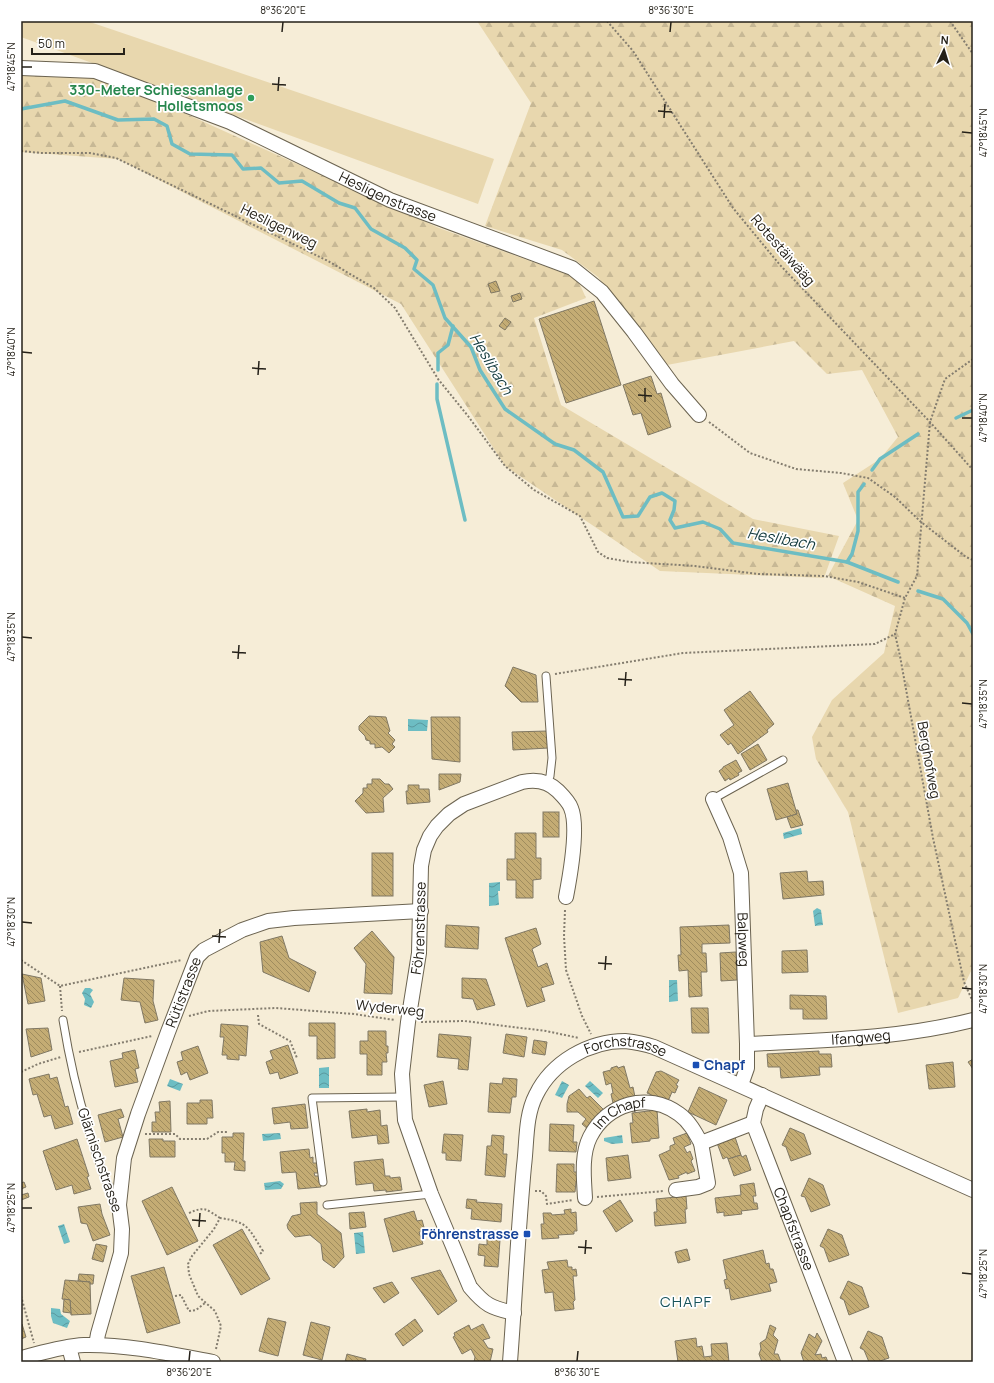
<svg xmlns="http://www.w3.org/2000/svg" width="994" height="1383" viewBox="0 0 994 1383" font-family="Manrope,sans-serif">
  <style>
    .forest { fill: url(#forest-firs) }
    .green { fill: #e8d7ae }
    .water { fill: url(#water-waves) }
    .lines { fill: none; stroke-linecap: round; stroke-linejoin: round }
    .stream { stroke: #6dbdc3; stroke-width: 3.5 }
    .building { fill: url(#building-back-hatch); stroke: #807864 }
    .service-casing { stroke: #6b6350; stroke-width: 9 }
    .minor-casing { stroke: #6b6350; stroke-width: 16 }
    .path { stroke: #847d6f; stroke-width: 2; stroke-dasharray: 2 2; stroke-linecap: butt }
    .service { stroke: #fff; stroke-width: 7 }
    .minor { stroke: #fff; stroke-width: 14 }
    .ticks { fill: none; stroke: #252119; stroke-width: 1.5 }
    .leisure-dot { fill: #2e9e5b; stroke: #fff; stroke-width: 1.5 }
    .transit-dot { fill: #1a4fb4; stroke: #fff; stroke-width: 1.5 }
    .labels { text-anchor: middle; stroke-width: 3.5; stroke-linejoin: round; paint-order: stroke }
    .leisure-label { font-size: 14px; font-weight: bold; fill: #27864d; stroke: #fff; text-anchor: end }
    .street-label { font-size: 14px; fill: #252119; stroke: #fff }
    .transit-label { font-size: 14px; font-weight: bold; fill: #164399; stroke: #fff; text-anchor: start }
    .water-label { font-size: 15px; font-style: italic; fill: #12393c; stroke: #fff }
    .neighbourhood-label { font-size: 15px; letter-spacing: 1px; fill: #18535a; stroke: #fff }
    .neatline { fill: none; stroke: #252119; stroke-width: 1.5 }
    .ticks-label { font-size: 10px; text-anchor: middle; fill: #252119 }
  </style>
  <defs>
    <pattern id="forest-firs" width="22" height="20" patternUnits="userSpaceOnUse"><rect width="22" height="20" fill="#e8d7ae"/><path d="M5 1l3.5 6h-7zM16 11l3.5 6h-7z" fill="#c7b895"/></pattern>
    <pattern id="water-waves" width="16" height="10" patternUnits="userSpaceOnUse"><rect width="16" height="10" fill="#6dbdc3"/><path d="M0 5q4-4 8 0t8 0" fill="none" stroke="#59999e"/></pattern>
    <pattern id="building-back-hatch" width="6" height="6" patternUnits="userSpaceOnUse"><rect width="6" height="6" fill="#c4ac74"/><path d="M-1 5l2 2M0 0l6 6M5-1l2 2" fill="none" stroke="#9f8c5e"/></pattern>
  </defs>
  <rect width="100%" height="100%" fill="#f6edd7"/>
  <!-- forest -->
  <g class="forest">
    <polygon points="477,21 973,21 973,967 958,998 898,1013 848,812 816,759 812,737 832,700 884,653 895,606 828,576 858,520 843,483 880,459 898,437 862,370 827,374 794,341 667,365 598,277 562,250 485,226 531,103"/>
    <polygon points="21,73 100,75 439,228 577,278 586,298 534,318 561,405 753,519 839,536 824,578 660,571 505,466 401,304 118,159 21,152"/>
  </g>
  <!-- green -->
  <polygon class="green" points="21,21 87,21 494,159 478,204 21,37"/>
  <!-- water -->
  <g class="water">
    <polygon points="408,719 428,720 427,731 408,731"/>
    <polygon points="801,828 802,834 784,839 783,833"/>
    <polygon points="500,882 500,891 498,891 499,905 489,906 489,883"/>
    <polygon points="817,908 821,910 823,925 815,926 813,911"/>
    <polygon points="669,980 677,980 678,1001 669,1002"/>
    <polygon points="85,988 90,988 93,990 90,994 94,1002 91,1008 84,1005 85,999 82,993"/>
    <polygon points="329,1067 329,1088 319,1088 319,1068"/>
    <polygon points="170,1079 183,1084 180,1091 167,1086"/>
    <polygon points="562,1081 569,1085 562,1098 555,1095"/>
    <polygon points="590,1081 603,1093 598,1098 585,1086"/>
    <polygon points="280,1133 281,1139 263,1141 262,1134"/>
    <polygon points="622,1135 623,1143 612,1144 604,1141 604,1138"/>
    <polygon points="280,1181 284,1184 281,1189 265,1190 264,1183"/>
    <polygon points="64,1224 70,1242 64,1244 58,1226"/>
    <polygon points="363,1232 365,1253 356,1254 354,1233"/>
    <polygon points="51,1308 60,1309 61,1314 70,1321 67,1328 53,1323 51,1316"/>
  </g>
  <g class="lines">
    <!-- stream -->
    <g class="stream">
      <polyline points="21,109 65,101 118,120 154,119 167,126 172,144 190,154 232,155 243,169 261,168 279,183 302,181 339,203 355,208 371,229 405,248 417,260 414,269 433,285 445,318 471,347 480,370 505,409 555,444 574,450 603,472 623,517 638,516 650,497 662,493 675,501 674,510 670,520 675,528 703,522 720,529 733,543 847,562 898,582"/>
      <polyline points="438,370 438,353 448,345 453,326"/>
      <polyline points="437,384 437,399 465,520"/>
      <polyline points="956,418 973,410"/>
      <polyline points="872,470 880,459 918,434"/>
      <polyline points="847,562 852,554 858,531 858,492 864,484"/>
      <polyline points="918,591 943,599 967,623 973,634"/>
    </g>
  </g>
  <!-- building -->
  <g class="building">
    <polygon points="496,281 500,291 491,293 488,284"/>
    <polygon points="520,293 522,299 513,302 511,296"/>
    <polygon points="594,301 621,385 566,403 539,319"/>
    <polygon points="505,318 511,322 505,330 499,326"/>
    <polygon points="651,376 657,394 661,393 671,427 648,435 641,413 633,415 623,385"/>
    <polygon points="513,667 536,675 538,702 521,702 505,686"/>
    <polygon points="750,691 774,724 767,730 768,732 738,754 731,743 728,745 720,735 734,725 724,710"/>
    <polygon points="369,716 386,717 390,731 388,733 395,740 392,744 395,747 389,753 382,747 375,748 375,744 370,744 370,741 366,740 365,736 359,730 359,726"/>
    <polygon points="431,717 460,717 460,762 432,759"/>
    <polygon points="547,731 548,748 513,750 512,732"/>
    <polygon points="758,744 767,760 750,770 741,754"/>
    <polygon points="736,760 742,771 738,773 739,775 730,780 729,778 725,781 719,771 723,768 723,767"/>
    <polygon points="439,774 461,774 460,782 439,790"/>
    <polygon points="372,779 380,779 385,784 389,784 393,789 383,798 384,812 366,813 355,801 363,793 363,788 367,788 367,784 372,784"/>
    <polygon points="788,783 797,814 776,820 767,789"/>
    <polygon points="408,785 419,785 419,789 429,789 430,802 407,804 406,791 408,791"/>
    <polygon points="796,810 798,810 803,825 791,828 787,817 797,814"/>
    <rect x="543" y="812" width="16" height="25"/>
    <polygon points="515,833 536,833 536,858 541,858 541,879 533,880 533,898 516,898 516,880 507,880 507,859 515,859"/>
    <rect x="372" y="853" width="21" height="43"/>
    <polygon points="807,871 808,882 823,881 824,895 783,899 780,873"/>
    <polygon points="446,925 479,927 478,949 445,947"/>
    <polygon points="729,925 730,943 702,944 702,953 706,953 707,972 701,972 702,996 689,997 688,970 679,971 678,955 681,955 680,927"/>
    <polygon points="536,928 541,944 532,949 538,967 547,963 554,984 541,988 545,1001 527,1007 505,938"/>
    <polygon points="372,931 394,957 392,994 364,993 366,964 354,948"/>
    <polygon points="282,936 289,958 316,972 309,992 263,972 260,942"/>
    <polygon points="807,950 808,972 782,973 782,951"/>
    <polygon points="736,952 737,980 721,981 720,953"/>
    <polygon points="22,974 41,978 45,1001 28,1004"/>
    <polygon points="124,978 154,980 153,1001 158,1020 145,1023 140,1002 121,1000"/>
    <polygon points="462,978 486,979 495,1005 477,1010 473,999 462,998"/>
    <polygon points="790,995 826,996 827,1019 803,1019 803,1009 790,1009"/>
    <polygon points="691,1008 708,1008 709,1033 692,1033"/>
    <polygon points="309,1023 335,1023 335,1058 317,1059 317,1036 309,1036"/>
    <polygon points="221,1024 248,1026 246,1056 239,1055 239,1060 227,1059 227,1055 222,1055 224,1037 220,1037"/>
    <polygon points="48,1028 52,1050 31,1057 26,1029"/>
    <polygon points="368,1031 386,1031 386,1046 388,1046 388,1053 386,1053 387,1062 382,1062 382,1075 367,1075 367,1054 360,1054 360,1041 368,1041"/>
    <polygon points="439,1034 471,1037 468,1070 458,1069 459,1059 437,1057"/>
    <polygon points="506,1034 527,1037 524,1057 503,1053"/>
    <polygon points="534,1040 547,1042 545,1055 532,1053"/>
    <polygon points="288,1045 298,1073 280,1079 278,1072 270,1074 266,1062 273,1059 270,1051"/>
    <polygon points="198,1046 208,1073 190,1080 187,1072 181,1075 177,1062 183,1060 181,1052"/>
    <polygon points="135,1050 139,1068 135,1069 138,1082 115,1087 110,1061 123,1058 122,1053"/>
    <polygon points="819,1051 819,1054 831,1054 832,1067 819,1067 820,1075 781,1078 780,1067 768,1067 767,1054"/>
    <polygon points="973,1059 973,1069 968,1062"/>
    <polygon points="953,1062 955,1087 929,1089 926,1065"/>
    <polygon points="617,1066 618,1068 624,1066 630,1088 633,1087 635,1097 613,1103 611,1094 613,1093 611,1083 606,1085 603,1072 611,1070 611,1068"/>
    <polygon points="661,1071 679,1080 676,1085 678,1086 675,1093 672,1092 669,1099 667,1100 663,1100 647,1093 656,1072"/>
    <polygon points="49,1074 50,1079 57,1077 65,1107 68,1106 73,1124 55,1129 51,1115 44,1117 37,1094 33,1095 29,1079"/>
    <polygon points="503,1078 517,1079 516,1097 512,1097 510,1113 488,1112 490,1083 502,1084"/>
    <polygon points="443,1081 447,1104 429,1107 424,1085"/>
    <polygon points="699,1087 727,1100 716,1125 688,1112"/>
    <polygon points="579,1089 587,1098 590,1096 604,1110 594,1118 596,1121 589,1130 582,1124 586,1119 578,1112 567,1112 567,1104 569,1096"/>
    <polygon points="200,1100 212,1100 213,1118 207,1118 207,1124 187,1124 187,1103 200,1103"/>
    <polygon points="170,1101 171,1132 152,1132 152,1122 156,1122 155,1112 160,1112 159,1102"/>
    <polygon points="305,1104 308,1128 291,1129 290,1122 274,1124 272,1108"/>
    <polygon points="121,1109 124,1117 118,1119 123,1137 105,1142 98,1115"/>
    <polygon points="367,1109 367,1112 380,1110 381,1126 387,1125 389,1143 378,1144 377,1135 352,1138 349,1111"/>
    <polygon points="657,1110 659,1138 650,1139 650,1141 632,1143 630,1123 633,1123 632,1113"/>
    <polygon points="550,1124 574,1125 573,1142 577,1142 576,1152 549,1151"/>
    <polygon points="790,1128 804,1134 811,1154 791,1161 786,1147 782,1145"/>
    <polygon points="233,1133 244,1133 243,1161 245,1161 245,1171 234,1170 235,1162 225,1162 225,1153 222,1153 222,1137 233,1137"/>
    <polygon points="687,1133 691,1144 684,1147 687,1153 690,1151 693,1159 691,1161 695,1171 687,1174 687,1172 678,1176 679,1178 669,1180 659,1155 670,1150 670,1146 675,1144 673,1138"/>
    <polygon points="444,1134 463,1135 461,1161 446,1160 446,1153 442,1153"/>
    <polygon points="492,1135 504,1136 503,1154 507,1154 505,1177 485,1175 487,1146 491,1146"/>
    <polygon points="735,1137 741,1155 728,1159 727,1157 723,1159 717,1143"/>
    <polygon points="77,1139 89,1176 87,1177 91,1189 74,1194 72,1185 56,1190 43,1151"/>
    <polygon points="149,1139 163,1139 163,1141 175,1141 175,1157 150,1157"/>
    <polygon points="309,1149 310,1158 313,1157 313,1163 317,1163 318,1173 314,1173 315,1176 320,1176 321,1187 298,1189 296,1172 282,1173 280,1152"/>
    <polygon points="628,1155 631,1178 608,1181 606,1158"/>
    <polygon points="741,1155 742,1157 746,1155 751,1170 734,1176 728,1159"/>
    <polygon points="383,1159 385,1176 390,1176 390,1178 400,1177 402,1190 386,1192 386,1190 374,1191 373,1183 356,1185 354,1162"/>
    <polygon points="557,1164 574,1164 574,1172 578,1172 578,1182 576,1182 575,1192 556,1192"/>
    <polygon points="809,1178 823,1185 830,1205 811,1212 805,1197 801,1196"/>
    <polygon points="24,1182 26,1187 21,1189 21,1183"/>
    <polygon points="754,1183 756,1196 753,1196 754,1203 757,1203 758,1209 741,1211 742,1214 724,1216 724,1212 717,1213 715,1198 741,1195 740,1185"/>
    <polygon points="172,1187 198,1241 167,1255 142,1201"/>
    <polygon points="28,1193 29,1197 21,1200 21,1195"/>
    <polygon points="686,1196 687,1209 685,1209 686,1223 655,1226 654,1212 657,1212 656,1199"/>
    <polygon points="467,1199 477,1200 476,1202 502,1204 501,1222 471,1219 472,1209 466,1208"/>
    <polygon points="620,1200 633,1221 616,1232 603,1211"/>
    <polygon points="317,1202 317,1214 341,1233 344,1257 334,1268 323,1260 321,1244 310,1235 295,1237 288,1229 287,1225 292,1216 301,1214 300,1203"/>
    <polygon points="100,1204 102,1214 110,1235 93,1241 87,1224 81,1223 78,1207"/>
    <polygon points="571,1209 571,1213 576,1212 577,1231 574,1231 574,1234 558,1235 559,1238 542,1239 541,1224 544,1224 543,1213 551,1213 552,1215 565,1214 564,1210"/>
    <polygon points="414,1211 417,1221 422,1220 425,1231 419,1232 423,1244 393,1252 384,1219"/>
    <polygon points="364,1212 366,1227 350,1229 349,1213"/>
    <polygon points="242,1229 270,1279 241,1295 213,1245"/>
    <polygon points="828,1229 842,1235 849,1255 829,1262 824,1248 820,1246"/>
    <polygon points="487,1239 500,1240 498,1267 484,1266 485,1256 478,1255 479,1244 487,1245"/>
    <polygon points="96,1244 107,1246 103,1262 92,1259"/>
    <polygon points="687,1249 690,1260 678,1263 675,1252"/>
    <polygon points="763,1250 766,1264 769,1263 770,1269 773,1269 777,1282 769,1284 771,1291 731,1300 729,1288 726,1289 724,1280 727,1279 723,1260"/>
    <polygon points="567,1260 568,1267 572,1267 572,1270 576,1269 577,1276 573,1276 575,1300 573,1302 574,1309 555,1311 553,1292 545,1293 542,1270 549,1269 547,1262"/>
    <polygon points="164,1267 180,1323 147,1333 131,1276"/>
    <polygon points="440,1270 457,1301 438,1315 411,1278"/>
    <polygon points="79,1274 94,1275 93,1284 90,1284 90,1282 78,1281"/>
    <polygon points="65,1280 90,1282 91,1314 71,1315 70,1300 62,1299"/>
    <polygon points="848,1281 862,1287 869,1307 849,1315 844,1300 840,1298"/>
    <polygon points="392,1282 399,1293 384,1303 373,1288"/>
    <polygon points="64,1299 70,1300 71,1313 63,1312"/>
    <polygon points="268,1318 286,1322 278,1356 259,1351"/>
    <polygon points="415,1319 423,1331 403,1346 395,1334"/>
    <polygon points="311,1322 330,1327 322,1360 303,1355"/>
    <polygon points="21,1324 22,1324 26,1337 21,1339"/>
    <polygon points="483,1324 490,1338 483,1340 488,1348 493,1349 490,1362 474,1362 475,1357 471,1349 462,1354 453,1337 455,1336 454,1333 469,1325 471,1330"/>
    <polygon points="770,1325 776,1328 773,1335 778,1340 774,1354 778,1354 781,1362 762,1362 759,1354 761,1349 760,1343 766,1339"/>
    <polygon points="868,1331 882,1337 889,1358 877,1362 869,1362 864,1350 860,1348"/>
    <polygon points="817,1333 822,1341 815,1355 821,1354 822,1358 826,1357 828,1362 804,1362 801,1353 809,1334 815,1338"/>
    <polygon points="696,1338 697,1347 702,1346 704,1357 712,1356 711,1344 727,1343 729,1362 678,1362 675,1341"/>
    <polygon points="347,1354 366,1359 365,1362 345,1362"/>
  </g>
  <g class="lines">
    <defs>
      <g id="service">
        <polyline points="546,676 552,758 550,776 547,783"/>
        <polyline points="713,799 783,760"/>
        <path d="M63,1020C69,1057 77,1093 88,1128C96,1155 104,1179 117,1203"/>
        <polyline points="323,1182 312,1098 403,1097"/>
        <polyline points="327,1205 431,1194"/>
      </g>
      <g id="minor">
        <path id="s1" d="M21,68L95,71L230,122L390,200L572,268L602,292L634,332L672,384L699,415"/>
        <path id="s2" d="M713,799L730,837L741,873L747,1044V1068L741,1085"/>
        <path id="s3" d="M747,1044C824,1040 898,1039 973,1020"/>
        <path id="s4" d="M762,1095L756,1109L753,1123L845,1362"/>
        <polyline points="676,1190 698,1187 708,1183 701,1143"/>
        <path id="s5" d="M585,1198C584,1179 581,1155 590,1137C607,1104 647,1091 679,1114C689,1121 695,1132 701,1143L753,1123"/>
        <path id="s6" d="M514,1313C491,1308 485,1305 470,1287L431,1194L405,1120L402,1074L408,1022L419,953L421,866L424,850L430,836L437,826L449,814L464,804L522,782C535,779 548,781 558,791C563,796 569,802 571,808C579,827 570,876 566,897"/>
        <path id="s7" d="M96,1345L98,1334L121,1253L122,1229L119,1205L124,1158L138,1114L168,1032L197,957L204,950L242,930L268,921L294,918L421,911"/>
        <polyline points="69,1347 73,1362"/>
        <path d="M21,1358C41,1353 63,1346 84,1345C127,1344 171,1354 213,1362"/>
        <path id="s8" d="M510,1362C515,1297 518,1231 524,1166C527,1143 525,1116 536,1095C552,1062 589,1041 625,1041C635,1042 645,1044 654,1047L973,1190"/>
      </g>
    </defs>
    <!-- service casing -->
    <use href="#service" class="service-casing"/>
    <!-- minor casing -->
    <use href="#minor" class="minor-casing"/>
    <!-- path -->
    <g class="path">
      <polyline points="607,21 633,51 733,208 780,265 930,422 973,470"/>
      <polyline points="950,21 973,54"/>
      <polyline points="21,151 41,153 90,153 116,158 328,261 374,288 395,308 438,379 468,416 505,466 534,490 580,516 598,552 607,558 630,562 695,566 758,574 824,576 858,582 905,598"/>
      <polyline points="973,359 945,379 930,422 917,576 905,598 895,634 900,656 933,838 964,982 973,1002"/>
      <polyline points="709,422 750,453 796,469 841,473 868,478 895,497 921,522 966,557 973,560"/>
      <polyline points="555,674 683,653 875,644 895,634"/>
      <polyline points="565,910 564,936 566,970 582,1016 591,1034"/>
      <polyline points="21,960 60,986 182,960"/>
      <polyline points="60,986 62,1011"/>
      <polyline points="258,1015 259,1024 290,1041 297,1058"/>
      <polyline points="189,1016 208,1011 276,1008 354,1014 395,1020"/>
      <polyline points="421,1022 464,1021 546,1031 579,1038"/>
      <polyline points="79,1052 152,1036"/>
      <polyline points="21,1072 38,1064 61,1057"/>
      <polyline points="145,1134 175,1134 180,1139 207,1139 218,1132 227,1132"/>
      <polyline points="535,1191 541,1191 546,1196 547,1204 573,1200"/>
      <polyline points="597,1197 664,1191"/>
      <path d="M189,1213C205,1206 206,1209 220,1218"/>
      <polyline points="21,1296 34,1343"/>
      <polyline points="175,1296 181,1295 189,1311 196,1310 205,1303"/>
      <path d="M216,1349L221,1326L215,1311L198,1296L189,1274L188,1264L192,1256L214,1229L220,1218C249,1222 248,1228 263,1251L260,1254"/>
    </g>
    <!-- service -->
    <use href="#service" class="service"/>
    <!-- minor -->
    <use href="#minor" class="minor"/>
  </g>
  <!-- ticks -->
  <path class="ticks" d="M282,32L283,22M670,32L671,22M22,67H32M272,84L286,85M278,91L279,77M658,111L672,112M664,118L665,104M962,132L972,133M22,352L32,353M252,368L266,369M258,375L259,361M638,395L652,396M645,402V388M962,418H972M22,637L32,638M232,652L246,653M238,659L239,645M618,679L632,680M625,686L626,672M962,703L972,704M22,922L32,923M212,936L226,937M219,943L220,929M598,963L612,964M605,970L606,956M962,988L972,989M22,1208H32M192,1220L206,1221M199,1227L200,1213M578,1247L592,1248M585,1254L586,1240M962,1273L972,1274M189,1361L190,1351M577,1361L578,1351"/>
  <!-- markers -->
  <circle class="leisure-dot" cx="251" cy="98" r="4"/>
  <g class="transit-dot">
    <rect x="692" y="1061" width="8" height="8" rx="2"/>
    <rect x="523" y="1230" width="8" height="8" rx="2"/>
  </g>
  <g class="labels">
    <!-- leisure labels -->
    <g class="leisure-label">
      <text x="243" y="95">330-Meter Schiessanlage<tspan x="243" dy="16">Holletsmoos</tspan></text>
    </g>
    <!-- street labels -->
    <g class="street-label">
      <text dy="5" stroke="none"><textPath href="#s1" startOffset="393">Hesligenstrasse</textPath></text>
      <text transform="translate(279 226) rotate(26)" y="5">Hesligenweg</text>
      <text transform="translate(783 250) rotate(49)" y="5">Rotestäiwääg</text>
      <text transform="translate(929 760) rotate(80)" y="5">Berghofweg</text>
      <text dy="5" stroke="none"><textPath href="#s6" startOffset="425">Föhrenstrasse</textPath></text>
      <text dy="5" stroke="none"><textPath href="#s2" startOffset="146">Balpweg</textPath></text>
      <text dy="5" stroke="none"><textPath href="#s7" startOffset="367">Rütistrasse</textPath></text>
      <text transform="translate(390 1008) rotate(6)" y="5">Wyderweg</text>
      <text dy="5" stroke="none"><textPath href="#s3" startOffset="114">Ifangweg</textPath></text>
      <text dy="5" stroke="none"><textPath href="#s8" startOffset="379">Forchstrasse</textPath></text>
      <text dy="5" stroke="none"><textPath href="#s5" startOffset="102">Im Chapf</textPath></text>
      <text transform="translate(100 1160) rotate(71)" y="5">Glärnischstrasse</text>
      <text dy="5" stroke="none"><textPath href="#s4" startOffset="143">Chapfstrasse</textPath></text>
    </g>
    <!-- transit labels -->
    <g class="transit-label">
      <text x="704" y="1070">Chapf</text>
      <text x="519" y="1239" text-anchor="end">Föhrenstrasse</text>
    </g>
    <!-- water labels -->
    <g class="water-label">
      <text transform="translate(491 364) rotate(59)" y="5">Heslibach</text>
      <text transform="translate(781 539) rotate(10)" y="5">Heslibach</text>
    </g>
    <!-- neighbourhood labels -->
    <g class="neighbourhood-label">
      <text x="686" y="1307">CHAPF</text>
    </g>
  </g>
  <!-- border -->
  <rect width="994" height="1383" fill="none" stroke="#ffffff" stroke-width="44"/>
  <!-- north arrow -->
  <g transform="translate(944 50) rotate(4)" stroke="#ffffff" stroke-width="3" paint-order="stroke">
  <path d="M0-3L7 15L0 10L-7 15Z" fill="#252119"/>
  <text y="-6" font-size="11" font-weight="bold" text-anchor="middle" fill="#252119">N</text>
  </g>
  <!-- scale -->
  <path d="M32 48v6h92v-6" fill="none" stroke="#252119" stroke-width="2"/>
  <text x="38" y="48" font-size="12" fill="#252119" stroke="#ffffff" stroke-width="3" paint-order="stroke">50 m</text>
  <rect x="22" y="22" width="950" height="1339" class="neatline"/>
  <g class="ticks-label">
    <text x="283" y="14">8°36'20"E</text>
    <text x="671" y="14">8°36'30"E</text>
    <text transform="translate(11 67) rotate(-90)" y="4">47°18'45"N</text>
    <text transform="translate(983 133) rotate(-90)" y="4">47°18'45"N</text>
    <text transform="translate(11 352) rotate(-90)" y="4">47°18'40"N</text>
    <text transform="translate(983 418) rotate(-90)" y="4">47°18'40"N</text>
    <text transform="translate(11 637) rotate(-90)" y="4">47°18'35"N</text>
    <text transform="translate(983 704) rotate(-90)" y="4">47°18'35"N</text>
    <text transform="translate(11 922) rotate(-90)" y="4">47°18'30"N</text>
    <text transform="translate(983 989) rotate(-90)" y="4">47°18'30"N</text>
    <text transform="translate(11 1208) rotate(-90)" y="4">47°18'25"N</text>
    <text transform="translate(983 1274) rotate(-90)" y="4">47°18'25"N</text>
    <text x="189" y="1376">8°36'20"E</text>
    <text x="577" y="1376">8°36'30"E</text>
  </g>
</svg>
